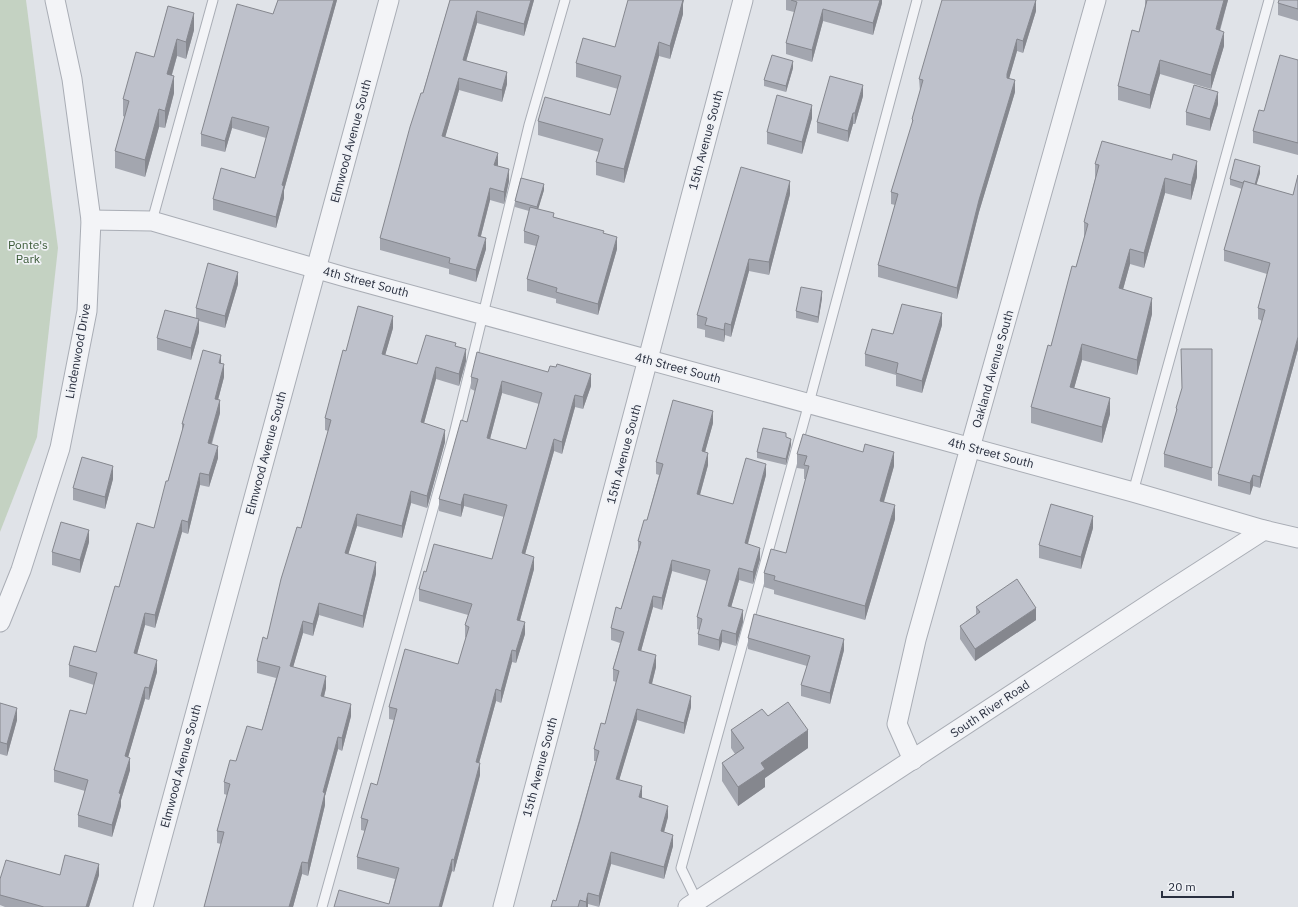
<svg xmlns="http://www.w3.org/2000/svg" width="1298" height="907" viewBox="0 0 1298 907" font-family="'IBM Plex Sans',sans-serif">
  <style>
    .green { fill: #c4d2c2 }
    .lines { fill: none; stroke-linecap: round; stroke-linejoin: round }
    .service-casing { stroke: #a9adb5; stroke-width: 11 }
    .minor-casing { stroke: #a9adb5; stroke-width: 21 }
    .service { stroke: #f3f4f7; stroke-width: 9 }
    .minor { stroke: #f3f4f7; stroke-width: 19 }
    .wall { fill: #a3a6af; fill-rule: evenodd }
    .shaded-wall { fill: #85878e }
    .building { fill: #bec1cb; stroke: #85878e; fill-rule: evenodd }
    .labels { text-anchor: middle; stroke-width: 3.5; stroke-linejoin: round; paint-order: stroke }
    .street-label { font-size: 12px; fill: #292f3f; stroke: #f0f2f6 }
    .park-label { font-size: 12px; fill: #3b5a37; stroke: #f0f2f6 }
  </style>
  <rect width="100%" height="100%" fill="#e0e3e8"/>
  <!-- green -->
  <polygon class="green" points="0,0 26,0 58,248 37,437 0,532"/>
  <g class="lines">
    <defs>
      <g id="service">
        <polyline points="152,221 213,0"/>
        <polyline points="1133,492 1269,0"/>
        <polyline points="697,901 681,868 809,403 917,0"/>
        <polyline points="322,907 454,434 529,125 565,0"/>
      </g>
      <g id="minor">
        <polyline points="91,220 152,221 345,277 1133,492 1264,530 1298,538"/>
        <polyline points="0,622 21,570 60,448 87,311 91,220 72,79 55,0"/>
        <polyline points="913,760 897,724 916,640 1096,0"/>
        <polyline points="143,907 389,0"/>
        <polyline points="503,907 743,0"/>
        <polyline points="688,907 1163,595 1264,530"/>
      </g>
    </defs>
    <!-- service casing -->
    <use href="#service" class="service-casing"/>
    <!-- minor casing -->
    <use href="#minor" class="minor-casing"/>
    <!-- service -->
    <use href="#service" class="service"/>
    <!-- minor -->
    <use href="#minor" class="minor"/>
  </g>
  <!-- wall -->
  <g class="wall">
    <polygon points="278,0 337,0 284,190 284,198 276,228 213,210 213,199 255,178 266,138 232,128 225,152 201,146 201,134 273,14"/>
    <polygon points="450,0 534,0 524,36 477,23 466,61 507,84 502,102 459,90 445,137 498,165 497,166 509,181 504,204 490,200 481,236 486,249 476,282 449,274 449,269 380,250 380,238"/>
    <polygon points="786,0 882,0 882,3 873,35 823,21 812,62 786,54 786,43 794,12 786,10"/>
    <polygon points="1036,0 1036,11 1023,53 1017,51 1009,78 1015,92 979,212 957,299 878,277 878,265 895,205 891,204 891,192 912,125 912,119 920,91 919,79"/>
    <polygon points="1145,0 1228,0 1220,31 1224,46 1211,89 1160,74 1150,109 1118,100 1118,86 1139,32 1145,7"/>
    <polygon points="1298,0 1298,21 1278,15 1278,3"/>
    <polygon points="683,4 683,14 670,59 659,56 624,183 596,175 596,162 599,152 538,135 538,121 610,115 618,89 576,77 576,63 615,47"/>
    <polygon points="168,6 194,30 186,59 177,56 172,75 174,93 165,128 159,127 145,177 115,168 115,151 125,117 123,116 123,99 154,57"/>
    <polygon points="1298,60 1298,155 1253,143 1253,131 1264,111"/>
    <polygon points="793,68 786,92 764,86 764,80"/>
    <polygon points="863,96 855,124 853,124 848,142 817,133 817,122"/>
    <polygon points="1218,104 1210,131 1186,125 1186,112"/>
    <polygon points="812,118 802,154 767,144 767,132"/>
    <polygon points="1095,164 1197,177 1191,200 1165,193 1144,268 1130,264 1123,289 1152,314 1137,375 1082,360 1074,388 1110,414 1102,443 1031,423 1031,407 1076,267 1084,238 1084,222 1095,179"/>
    <polygon points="1260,173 1256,185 1293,195 1298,175 1298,349 1260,488 1253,486 1250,495 1218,486 1218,474 1262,321 1258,319 1258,308 1267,274 1224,261 1224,250 1242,189 1230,185 1230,179"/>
    <polygon points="544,190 538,209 554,217 604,234 617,249 598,315 556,303 556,299 527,291 527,279 536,246 524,243 524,231 529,211 515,207 515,201"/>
    <polygon points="790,194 769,275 749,271 731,337 725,335 724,342 705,337 705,330 697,328 697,315"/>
    <polygon points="238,284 225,328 199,321 199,332 191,360 157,350 157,338 196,318 196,308"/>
    <polygon points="822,298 818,323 796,318 796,311"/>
    <polygon points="942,325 922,393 896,386 896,375 865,366 865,354 893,334"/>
    <polygon points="393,328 385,355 417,364 456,346 466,361 459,386 436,379 424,423 445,442 427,508 411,503 402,538 357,526 348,554 376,574 363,628 319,615 313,636 303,633 293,667 326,688 324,697 351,716 342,751 338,749 325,796 325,805 308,876 302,874 293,907 204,907 221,844 217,843 217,831 227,795 224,794 224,782 236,761 262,730 276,678 257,673 257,661 267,639 301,528 328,431 325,430 325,418 346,351"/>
    <polygon points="1212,349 1212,481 1164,467 1164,454 1176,414 1176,408"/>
    <polygon points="221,364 224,377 218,400 220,413 212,444 218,458 209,487 200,485 188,534 182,532 155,628 145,625 137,654 157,672 149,700 145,699 128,757 130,770 121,800 121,806 112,837 78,827 78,815 85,791 54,782 54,770 86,714 94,685 69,677 69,665 96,652 119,587 154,528 182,433 182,424"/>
    <path d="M471,377L591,386L583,409L575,407L562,454L554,451L525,554L534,569L520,620L525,634L516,663L512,662L501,703L496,701L479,763L480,775L454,872L452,871L389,904L395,879L357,869V857L365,831L361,830V818L377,785L394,720L389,719V707L458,664L466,638L465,637V625L468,615L419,601V589L426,572L492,559L504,517L464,506L461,517L439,511V499L467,422L475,391L471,389ZM502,393L539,404L526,449L490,439Z"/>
    <polygon points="713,423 705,452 708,465 700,495 733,504 766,475 748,544 760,559 753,584 739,580 731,607 743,622 736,646 722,642 719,651 698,645 698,634 700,630 697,629 697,617 707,581 672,571 662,610 653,607 641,651 656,667 652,684 691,707 684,734 637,720 619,780 642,798 668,817 664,832 673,846 664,879 611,864 599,907 588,904 588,907 551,907 556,901 596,761 594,761 594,749 605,724 616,682 613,681 613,669 620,643 611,640 611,628 621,609 638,550 638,541 647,520 659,475 656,474 656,462"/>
    <polygon points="786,437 791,445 786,465 757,458 757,452"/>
    <polygon points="797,454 894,466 884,502 895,519 865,620 774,594 774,590 764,587 764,573 786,553 806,479 804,479 804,469 797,468"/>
    <polygon points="113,479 105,509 73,500 73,488"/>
    <polygon points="1093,528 1081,569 1039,558 1039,545"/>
    <polygon points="89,542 80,573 52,565 52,552"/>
    <polygon points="976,607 1036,620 975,661 960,639 960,626 976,615"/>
    <polygon points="748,638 844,650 830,704 801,696 801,685 807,666 748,649"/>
    <polygon points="0,703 17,720 7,756 0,754"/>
    <polygon points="768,716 808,748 765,778 765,787 738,806 722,781 722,763 735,754 731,748 731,730"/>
    <polygon points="60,875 99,875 89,907 5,907 0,905 0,879"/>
  </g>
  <!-- shaded-wall -->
  <g class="shaded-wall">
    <polygon points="334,0 337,0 284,190 284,198 276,228 276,217 282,185"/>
    <polygon points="531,0 534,0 524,36 524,24"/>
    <polygon points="680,0 684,0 683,4 683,14 670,59 670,46"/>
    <polygon points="880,0 882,0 882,3 873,35 873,23"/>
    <polygon points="1036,0 1036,11 1023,53 1023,41"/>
    <polygon points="1224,0 1228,0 1216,43 1216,29"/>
    <polygon points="823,9 823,21 812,62 812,50"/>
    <polygon points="477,11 477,23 463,72 463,60"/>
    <polygon points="194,13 194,30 186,59 186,42"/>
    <polygon points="1224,32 1224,46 1211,89 1211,75"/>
    <polygon points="177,39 177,56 167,91 167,74"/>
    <polygon points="1017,39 1017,51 1007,86 1007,74"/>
    <polygon points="659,42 659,56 624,183 624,169"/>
    <polygon points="1160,60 1160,74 1150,109 1150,95"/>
    <polygon points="793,61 793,68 786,92 786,86"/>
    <polygon points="507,72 507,84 502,102 502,90"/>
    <polygon points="174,76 174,93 165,128 165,111"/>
    <polygon points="459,78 459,90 442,148 442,136"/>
    <polygon points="1015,80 1015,92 979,212 957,299 957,288 979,200"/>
    <polygon points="863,85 863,96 855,124 855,113"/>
    <polygon points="1218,92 1218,104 1210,131 1210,119"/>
    <polygon points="812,105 812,118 802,154 802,142"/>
    <polygon points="159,109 159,127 145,177 145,160"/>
    <polygon points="853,113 853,124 848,142 848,131"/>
    <polygon points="232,117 232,128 225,152 225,141"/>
    <polygon points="498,153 498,165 494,177 494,165"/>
    <polygon points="1197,161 1197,177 1191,200 1191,185"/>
    <polygon points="1260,166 1260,173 1254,193 1254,186"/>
    <polygon points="509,169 509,181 504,204 504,192"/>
    <polygon points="1165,178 1165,193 1144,268 1144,253"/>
    <polygon points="790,181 790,194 769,275 769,262"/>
    <polygon points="544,184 544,190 537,213 537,207"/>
    <polygon points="490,188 490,200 478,247 478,236"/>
    <polygon points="617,237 617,249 598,315 598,304"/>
    <polygon points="486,238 486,249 476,282 476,270"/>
    <polygon points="1130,249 1130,264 1119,304 1119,288"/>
    <polygon points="749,259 749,271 731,337 731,325"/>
    <polygon points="238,272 238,284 225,328 225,316"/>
    <polygon points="822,291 822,298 818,323 818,317"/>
    <polygon points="1152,298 1152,314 1137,375 1137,360"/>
    <polygon points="942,313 942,325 922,393 922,381"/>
    <polygon points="393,316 393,328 382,366 382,354"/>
    <polygon points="199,319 199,332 191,360 191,348"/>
    <polygon points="725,323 725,335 724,342 724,330"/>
    <polygon points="1298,337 1298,349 1260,488 1260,477"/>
    <polygon points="1082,344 1082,360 1070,403 1070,387"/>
    <polygon points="466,349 466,361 459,386 459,374"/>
    <polygon points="221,355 221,367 219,363"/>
    <polygon points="224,364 224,377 215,411 215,399"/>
    <polygon points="436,367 436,379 421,434 421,422"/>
    <polygon points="591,374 591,386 583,409 583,397"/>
    <polygon points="502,381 502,393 487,450 487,438"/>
    <polygon points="575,395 575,407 562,454 562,442"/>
    <polygon points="1110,398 1110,414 1102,443 1102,427"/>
    <polygon points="220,400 220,413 208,455 208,443"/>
    <polygon points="713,411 713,423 702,463 702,451"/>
    <polygon points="445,430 445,442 427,508 427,496"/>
    <polygon points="554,439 554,451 522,565 522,553"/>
    <polygon points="791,439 791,445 786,465 786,459"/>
    <polygon points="218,446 218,458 209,487 209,475"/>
    <polygon points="894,452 894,466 880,515 880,501"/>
    <polygon points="708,453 708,465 697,505 697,494"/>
    <polygon points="766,464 766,475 745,554 745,543"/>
    <polygon points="113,466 113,479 105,509 105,497"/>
    <polygon points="200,473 200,485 188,534 188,522"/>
    <polygon points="1253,475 1253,486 1250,495 1250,483"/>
    <polygon points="411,491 411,503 402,538 402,526"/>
    <polygon points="464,494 464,506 461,517 461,505"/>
    <polygon points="895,505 895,519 865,620 865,606"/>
    <polygon points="357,514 357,526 345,565 345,553"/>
    <polygon points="1093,516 1093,528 1081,569 1081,557"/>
    <polygon points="182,520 182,532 155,628 155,615"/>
    <polygon points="89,530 89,542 80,573 80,560"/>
    <polygon points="760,548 760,559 753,584 753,572"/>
    <polygon points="534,557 534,569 517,631 517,620"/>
    <polygon points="672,560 672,571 662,610 662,598"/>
    <polygon points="376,562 376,574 363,628 363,616"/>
    <polygon points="739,568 739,580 728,618 728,606"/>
    <polygon points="653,596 653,607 638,662 638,650"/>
    <polygon points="319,603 319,615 313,636 313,624"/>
    <polygon points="1036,608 1036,620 975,661 975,649"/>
    <polygon points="743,610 743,622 736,646 736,634"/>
    <polygon points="145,613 145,625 134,665 134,653"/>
    <polygon points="303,621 303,633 290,678 290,666"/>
    <polygon points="525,622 525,634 516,663 516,651"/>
    <polygon points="722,630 722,642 719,651 719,640"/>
    <polygon points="844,639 844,650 830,704 830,693"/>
    <polygon points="512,650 512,662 501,703 501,691"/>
    <polygon points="656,655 656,667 649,695 649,683"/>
    <polygon points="157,660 157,672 149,700 149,688"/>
    <polygon points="326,676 326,688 321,708 321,696"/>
    <polygon points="145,687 145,699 125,768 125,756"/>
    <polygon points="496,689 496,701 476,774 476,762"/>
    <polygon points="691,696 691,707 684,734 684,723"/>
    <polygon points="351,704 351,716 342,751 342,738"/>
    <polygon points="17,708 17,720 7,756 7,744"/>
    <polygon points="637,709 637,720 616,791 616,779"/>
    <polygon points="808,730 808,748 765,778 765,787 738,806 738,787 761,763"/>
    <polygon points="338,737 338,749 325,796 325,805 308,876 308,863 323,792"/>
    <polygon points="130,758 130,770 121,800 121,806 112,837 112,825 119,793"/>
    <polygon points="480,763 480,775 454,872 454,860"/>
    <polygon points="642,786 642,798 639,809 639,797"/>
    <polygon points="668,806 668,817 661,843 661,831"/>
    <polygon points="673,835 673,846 664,879 664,867"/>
    <polygon points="611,852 611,864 599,907 599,896"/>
    <polygon points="452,859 452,871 442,907 439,907"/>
    <polygon points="302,862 302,874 293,907 289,907"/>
    <polygon points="99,864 99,875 89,907 86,907"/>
    <polygon points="588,893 588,907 586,907 586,902"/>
  </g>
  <!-- building -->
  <g class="building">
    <polygon points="278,0 334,0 282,185 284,186 276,217 213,199 221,168 255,178 269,127 232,117 225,141 201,134 237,4 273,14"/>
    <polygon points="450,0 531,0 524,24 477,11 463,60 507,72 502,90 459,78 442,136 498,153 494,165 509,169 504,192 490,188 478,236 486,238 476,270 449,263 450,258 380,238 410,127 421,93 423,93"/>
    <polygon points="628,0 683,0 670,46 659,42 624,169 596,162 603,139 538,121 545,97 610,115 621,76 576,63 583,38 615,47"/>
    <polygon points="791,0 880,0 873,23 823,9 812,50 786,43 797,2"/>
    <polygon points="942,0 1036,0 1023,41 1017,39 1007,74 1007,78 1015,80 979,200 957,288 878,265 898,194 891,192 913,120 912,119 923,80 919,79"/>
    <polygon points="1147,0 1224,0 1216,29 1224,32 1211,75 1160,60 1150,95 1118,86 1132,30 1139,32"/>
    <polygon points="1279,0 1298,0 1298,9 1278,3"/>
    <polygon points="168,6 194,13 186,42 177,39 167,74 174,76 165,111 159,109 145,160 115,151 129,101 123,99 136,52 154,57"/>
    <polygon points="772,55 793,61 786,86 764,80"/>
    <polygon points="1280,55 1298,60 1298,143 1253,131 1259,110 1264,111"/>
    <polygon points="830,76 863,85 855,113 853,113 848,131 817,122"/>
    <polygon points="1194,85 1218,92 1210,119 1186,112"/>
    <polygon points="777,95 812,105 802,142 767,132"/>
    <polygon points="1102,141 1172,160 1173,154 1197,161 1191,185 1165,178 1144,253 1130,249 1119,288 1152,298 1137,360 1082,344 1070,387 1110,398 1102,427 1031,407 1048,345 1051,346 1072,266 1076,267 1088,224 1084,222 1099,165 1095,164"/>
    <polygon points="1235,159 1260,166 1255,185 1244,181 1243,183 1230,179"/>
    <polygon points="741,167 790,181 769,262 749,259 731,325 725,323 724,330 705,325 707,318 697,315"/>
    <polygon points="1298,175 1298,337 1260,477 1253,475 1250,483 1218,474 1265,310 1258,308 1270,263 1224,250 1244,181 1293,195"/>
    <polygon points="521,178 544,184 537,207 515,201"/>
    <polygon points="530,207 554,213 553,217 604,231 603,233 617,237 598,304 556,292 557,288 527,279 539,236 524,231"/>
    <polygon points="208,263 238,272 225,316 196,308"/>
    <polygon points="801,287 822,291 818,317 796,311"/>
    <polygon points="902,304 942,313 922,381 896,373 898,363 865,354 872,329 893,334"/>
    <polygon points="358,306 393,316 382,354 417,364 426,335 456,343 455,346 466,349 459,374 436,367 421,422 445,430 427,496 411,491 402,526 357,514 345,553 376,562 363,616 319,603 313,624 303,621 290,666 326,676 321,696 351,704 342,738 338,737 323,792 325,793 308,863 302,862 289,907 204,907 224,832 217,831 230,784 224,782 230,760 236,761 247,726 262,730 280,667 257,661 263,637 267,639 281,579 297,527 301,528 320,460 331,420 325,418 343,350 346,351"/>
    <polygon points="165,310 199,319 191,348 157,338"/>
    <polygon points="1181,349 1212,349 1212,468 1164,454 1177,409 1176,408 1182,388"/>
    <polygon points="203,350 221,355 219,363 224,364 215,399 220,400 208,443 218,446 209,475 200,473 188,522 182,520 155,615 145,613 134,653 157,660 149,688 145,687 125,756 130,758 119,793 121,794 112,825 78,815 88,780 54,770 70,710 86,714 97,673 69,665 74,646 96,652 115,586 119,587 137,523 154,528 166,481 168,481 184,424 182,424"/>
    <path d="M477,352L548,372L550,366L556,367L557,364L591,374L583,397L575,395L562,442L554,439L522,553L534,557L517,620L525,622L516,651L512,650L501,691L496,689L476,762L480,763L454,860L452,859L439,907H334L339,890L389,904L399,868L357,857L368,820L361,818L371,783L377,785L397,709L389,707L405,649L458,664L469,627L465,625L472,604L419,589L424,571L426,572L434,544L492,559L507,505L464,494L461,505L439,499L461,420L467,422L478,379L471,377ZM502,381L542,393L526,449L487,438Z"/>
    <polygon points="673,400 713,411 702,451 708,453 697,494 733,504 746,458 766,464 745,543 760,548 753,572 739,568 728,606 743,610 736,634 722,630 719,640 698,634 702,619 697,617 710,570 672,560 662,598 653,596 638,650 656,655 649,683 691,696 684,723 637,709 616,779 642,786 639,797 668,806 661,831 673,835 664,867 611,852 599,896 588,893 586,902 580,900 578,907 551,907 553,900 556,901 580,820 599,751 594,749 601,723 605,724 619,671 613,669 624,632 611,628 616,607 621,609 641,542 638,541 644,520 647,520 663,464 656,462"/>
    <polygon points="763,428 786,433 786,437 791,439 786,459 757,452"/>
    <polygon points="803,434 863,452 865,444 894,452 880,501 895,505 865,606 774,580 775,576 764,573 771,549 786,553 809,466 804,465 807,456 797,454"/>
    <polygon points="82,457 113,466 105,497 73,488"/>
    <polygon points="1051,504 1093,516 1081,557 1039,545"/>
    <polygon points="61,522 89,530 80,560 52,552"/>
    <polygon points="1017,579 1036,608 975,649 960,626 980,612 976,607"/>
    <polygon points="754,614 844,639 830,693 801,685 810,656 748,638"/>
    <polygon points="788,702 808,730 761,763 765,769 738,787 722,763 744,748 731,730 762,709 768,716"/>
    <polygon points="0,703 17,708 7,744 0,742"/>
    <polygon points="65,855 99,864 86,907 44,907 0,895 0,879 6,860 60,875"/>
  </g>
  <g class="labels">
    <!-- street labels -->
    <g class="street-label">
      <text transform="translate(706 140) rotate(-75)" y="4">15th Avenue South</text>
      <text transform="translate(351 141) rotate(-75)" y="4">Elmwood Avenue South</text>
      <text transform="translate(366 282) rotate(15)" y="4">4th Street South</text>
      <text transform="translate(78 351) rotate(-80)" y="4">Lindenwood Drive</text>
      <text transform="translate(678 368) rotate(15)" y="4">4th Street South</text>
      <text transform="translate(993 369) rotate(-74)" y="4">Oakland Avenue South</text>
      <text transform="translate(266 453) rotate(-75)" y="4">Elmwood Avenue South</text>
      <text transform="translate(991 453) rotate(15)" y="4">4th Street South</text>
      <text transform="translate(624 454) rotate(-75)" y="4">15th Avenue South</text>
      <text transform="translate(990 709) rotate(-34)" y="4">South River Road</text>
      <text transform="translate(181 766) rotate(-75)" y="4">Elmwood Avenue South</text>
      <text transform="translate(540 767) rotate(-75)" y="4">15th Avenue South</text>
    </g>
    <!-- park labels -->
    <g class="park-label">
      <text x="28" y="249">Ponte's<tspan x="28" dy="14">Park</tspan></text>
    </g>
  </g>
  <!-- scale -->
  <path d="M1162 891v6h71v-6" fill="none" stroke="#292f3f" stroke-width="2"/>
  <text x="1168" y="891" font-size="12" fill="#292f3f" stroke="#f0f2f6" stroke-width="3" paint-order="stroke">20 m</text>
</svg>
